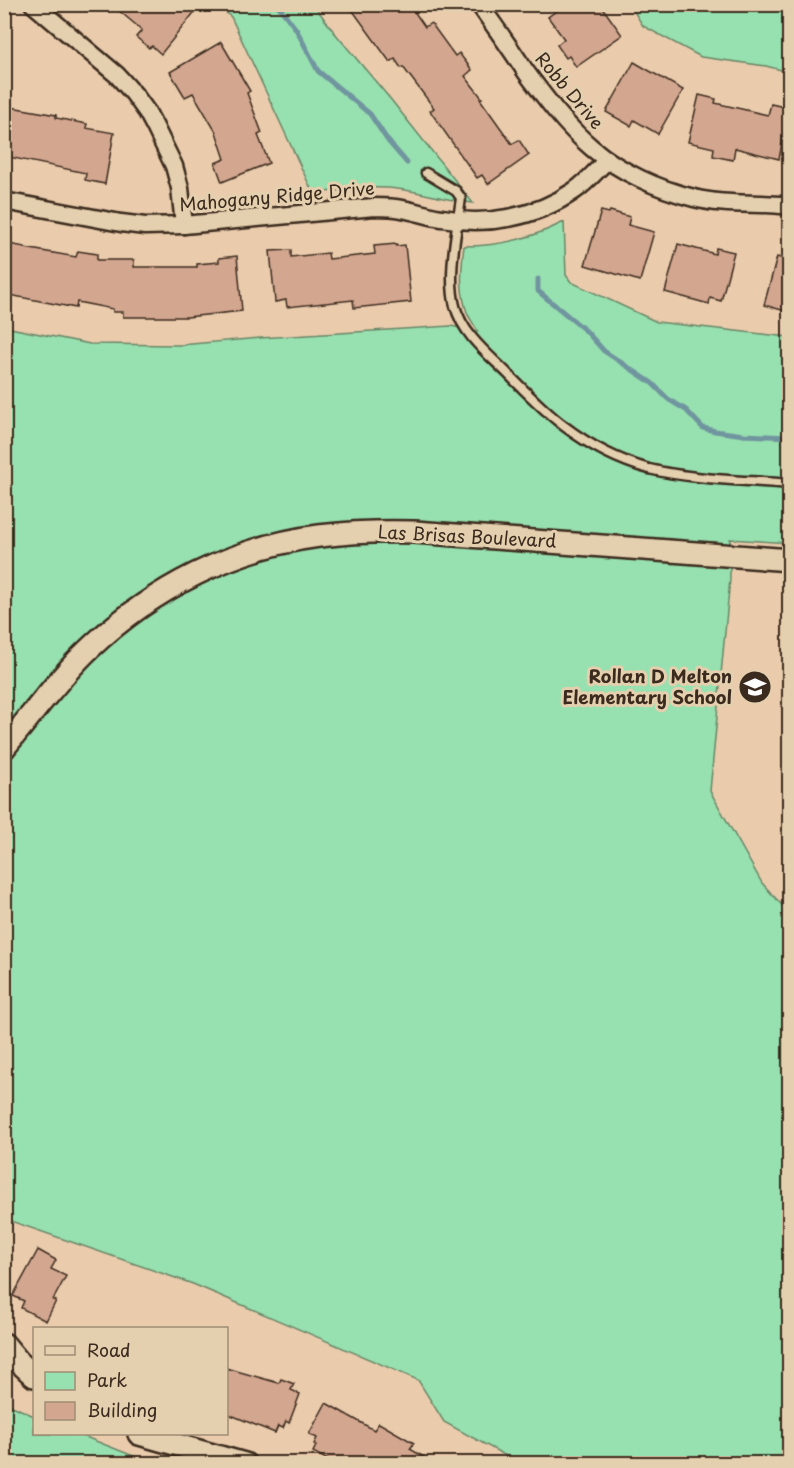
<svg xmlns="http://www.w3.org/2000/svg" width="794" height="1468" viewBox="0 0 794 1468" font-family="'Playpen Sans',sans-serif">
  <style>
    .green { fill: #97e0af; stroke: #698566; stroke-width: 1.5 }
    .lines { fill: none; stroke-linecap: round; stroke-linejoin: round }
    .stream { stroke: #70959f; stroke-width: 5 }
    .building { fill: #d3a68f; stroke: #3b2a1e; stroke-width: 1.5 }
    .service-casing { stroke: #3b2a1e; stroke-width: 13 }
    .minor-casing { stroke: #3b2a1e; stroke-width: 21 }
    .tertiary-casing { stroke: #3b2a1e; stroke-width: 26 }
    .service { stroke: #e4cfae; stroke-width: 8 }
    .minor { stroke: #e4cfae; stroke-width: 16 }
    .tertiary { stroke: #e4cfae; stroke-width: 21 }
    .labels { text-anchor: middle; stroke-width: 6; stroke-linejoin: round; paint-order: stroke }
    .street-label { font-size: 18px; fill: #3b2a1e; stroke: #e4cfae }
    .poi-label { font-size: 18px; font-weight: bold; fill: #3b2a1e; stroke: #e4cfae; text-anchor: end }
  </style>
  <rect width="100%" height="100%" fill="#eaccad"/>
  <filter id="ink" filterUnits="userSpaceOnUse"><feTurbulence type="fractalNoise" baseFrequency=".0167" numOctaves="2"/><feDisplacementMap in="SourceGraphic" scale="12" xChannelSelector="R" yChannelSelector="G"/><feConvolveMatrix kernelMatrix="1 2 1 2 8 2 1 2 1" color-interpolation-filters="sRGB"/></filter>
  <g filter="url(#ink)">
    <!-- green -->
    <g class="green">
      <path d="M217,5H314L334,32L392,101L473,203C447,201 423,192 398,189C370,185 341,191 313,193L231,17Z"/>
      <polygon points="630,5 789,5 789,72 766,66 701,57 643,26"/>
      <path d="M564,222L566,275L571,282L657,322L789,337V543L730,539V579L710,791L762,883L789,913V1463H519L444,1422L418,1380L193,1284L5,1219V327L90,344L180,345L260,338L451,326L478,332C475,326 471,320 468,315C459,292 461,270 464,246C499,246 533,238 564,222Z"/>
      <polygon points="4,1401 8,1404 34,1416 34,1434 78,1434 136,1457 134,1463 5,1463"/>
    </g>
    <g class="lines">
      <!-- stream -->
      <g class="stream">
        <polyline points="277,4 296,29 318,71 370,114 388,141 407,163"/>
        <polyline points="538,279 538,291 586,331 604,351 652,383 668,399 686,410 703,428 715,431 744,435 790,437"/>
      </g>
    </g>
    <!-- building -->
    <g class="building">
      <polygon points="111,4 201,4 161,54 152,46 149,48 136,37 142,30"/>
      <polygon points="348,4 409,4 425,27 431,23 455,56 459,53 472,70 465,76 482,98 480,99 512,144 519,140 529,155 488,184 482,175 477,178 430,111 434,108 403,67 401,68 395,59 390,62"/>
      <polygon points="566,4 600,4 622,35 576,67 569,56 566,58 557,45 564,39 548,17"/>
      <polygon points="221,42 250,91 247,93 262,133 258,135 269,163 222,182 215,163 225,159 216,132 193,93 185,97 170,72"/>
      <polygon points="634,62 683,90 658,134 634,120 631,126 606,112"/>
      <polygon points="699,95 716,99 715,103 768,115 771,104 789,108 789,141 783,139 779,159 735,148 733,160 713,156 714,148 688,142"/>
      <polygon points="11,107 56,115 56,118 87,124 86,128 114,133 105,184 85,180 86,173 4,156 4,112 10,113"/>
      <polygon points="601,211 609,213 610,211 630,217 628,225 654,232 640,281 585,265"/>
      <polygon points="4,243 25,247 25,248 76,257 78,251 97,254 97,260 134,260 134,267 197,267 197,264 219,262 219,258 237,256 242,311 187,317 123,317 123,312 113,312 113,309 77,302 76,308 4,294"/>
      <polygon points="396,244 396,246 405,245 411,302 354,308 353,300 287,307 286,300 275,302 270,251 291,250 291,257 328,253 329,259 375,254 374,246"/>
      <polygon points="678,244 715,254 716,248 734,252 721,301 710,298 709,304 665,292"/>
      <polygon points="777,257 789,260 789,312 764,305"/>
      <polygon points="38,1250 56,1260 51,1269 66,1276 53,1300 56,1301 46,1321 21,1308 24,1301 13,1296"/>
      <polygon points="226,1368 279,1383 281,1379 294,1384 291,1390 300,1394 289,1423 286,1421 283,1428 278,1426 275,1433 226,1413"/>
      <polygon points="326,1403 374,1430 379,1423 414,1443 410,1449 436,1464 335,1464 313,1452 316,1446 314,1444 317,1438 309,1434"/>
    </g>
    <g class="lines">
      <defs>
        <path id="service" d="M426,173L456,191L461,198C457,229 447,276 455,306C463,335 488,354 508,374C526,392 544,411 564,426C589,445 620,461 649,469C695,480 743,480 790,484"/>
        <g id="minor">
          <polyline points="33,4 117,75 134,94 147,112 155,127 174,166 180,188 184,225"/>
          <path d="M479,4C495,27 511,49 526,72C546,99 566,126 592,148C620,172 658,189 694,198C725,206 758,202 790,206"/>
          <path d="M4,201L121,223L145,226L184,225L374,207C383,207 393,207 402,209C415,211 428,216 442,218C487,226 535,218 574,191C586,183 596,171 607,160"/>
        </g>
        <g id="tertiary">
          <path d="M4,748C32,715 59,677 90,648C152,589 234,547 319,536C351,532 383,531 415,532L790,560"/>
          <polyline points="4,1344 19,1362 34,1376"/>
          <polyline points="139,1434 245,1464"/>
        </g>
      </defs>
      <!-- service casing -->
      <use href="#service" class="service-casing"/>
      <!-- minor casing -->
      <use href="#minor" class="minor-casing"/>
      <!-- tertiary casing -->
      <use href="#tertiary" class="tertiary-casing"/>
      <!-- service -->
      <use href="#service" class="service"/>
      <!-- minor -->
      <use href="#minor" class="minor"/>
      <!-- tertiary -->
      <use href="#tertiary" class="tertiary"/>
    </g>
  </g>
  <!-- icons -->
  <defs>
    <symbol id="school-disc" viewBox="-11 -11 22 22"><circle r="9.5" fill="#3b2a1e" stroke="#e4cfae"/><path d="M0-5L7-2L0 1L-7-2ZM-4 1L0 2.5L4 1V4Q0 6-4 4Z" fill="#fff"/></symbol>
  </defs>
  <g fill-rule="evenodd">
    <use href="#school-disc" x="736" y="668" width="38" height="38"/>
  </g>
  <g class="labels">
    <!-- street labels -->
    <g class="street-label">
      <text transform="translate(569 91) rotate(50)" y="6">Robb Drive</text>
      <text transform="translate(277 197) rotate(-5)" y="6">Mahogany Ridge Drive</text>
      <text transform="translate(467 537) rotate(3)" y="6">Las Brisas Boulevard</text>
    </g>
    <!-- poi labels -->
    <g class="poi-label">
      <text x="732" y="683">Rollan D Melton<tspan x="732" dy="21">Elementary School</tspan></text>
    </g>
  </g>
  <!-- margin -->
  <rect width="794" height="1468" fill="none" stroke="#e4cfae" stroke-width="24"/>
  <rect x="12" y="12" width="770" height="1444" fill="none" stroke="#3b2a1e" stroke-width="2" filter="url(#ink)"/>
  <!-- legend -->
  <rect x="33" y="1327" width="195" height="108" fill="#e4cfae" stroke="#a08d74" stroke-width="1.5"/>
  <rect x="45" y="1346" width="30" height="9" fill="#e4cfae" stroke="#a08d74" stroke-width="1.5"/>
  <text x="87" y="1357" font-size="18" fill="#3b2a1e">Road</text>
  <rect x="45" y="1372" width="30" height="18" fill="#97e0af" stroke="#a08d74" stroke-width="1.5"/>
  <text x="87" y="1387" font-size="18" fill="#3b2a1e">Park</text>
  <rect x="45" y="1402" width="30" height="18" fill="#d3a68f" stroke="#a08d74" stroke-width="1.5"/>
  <text x="87" y="1417" font-size="18" fill="#3b2a1e">Building</text>
</svg>
